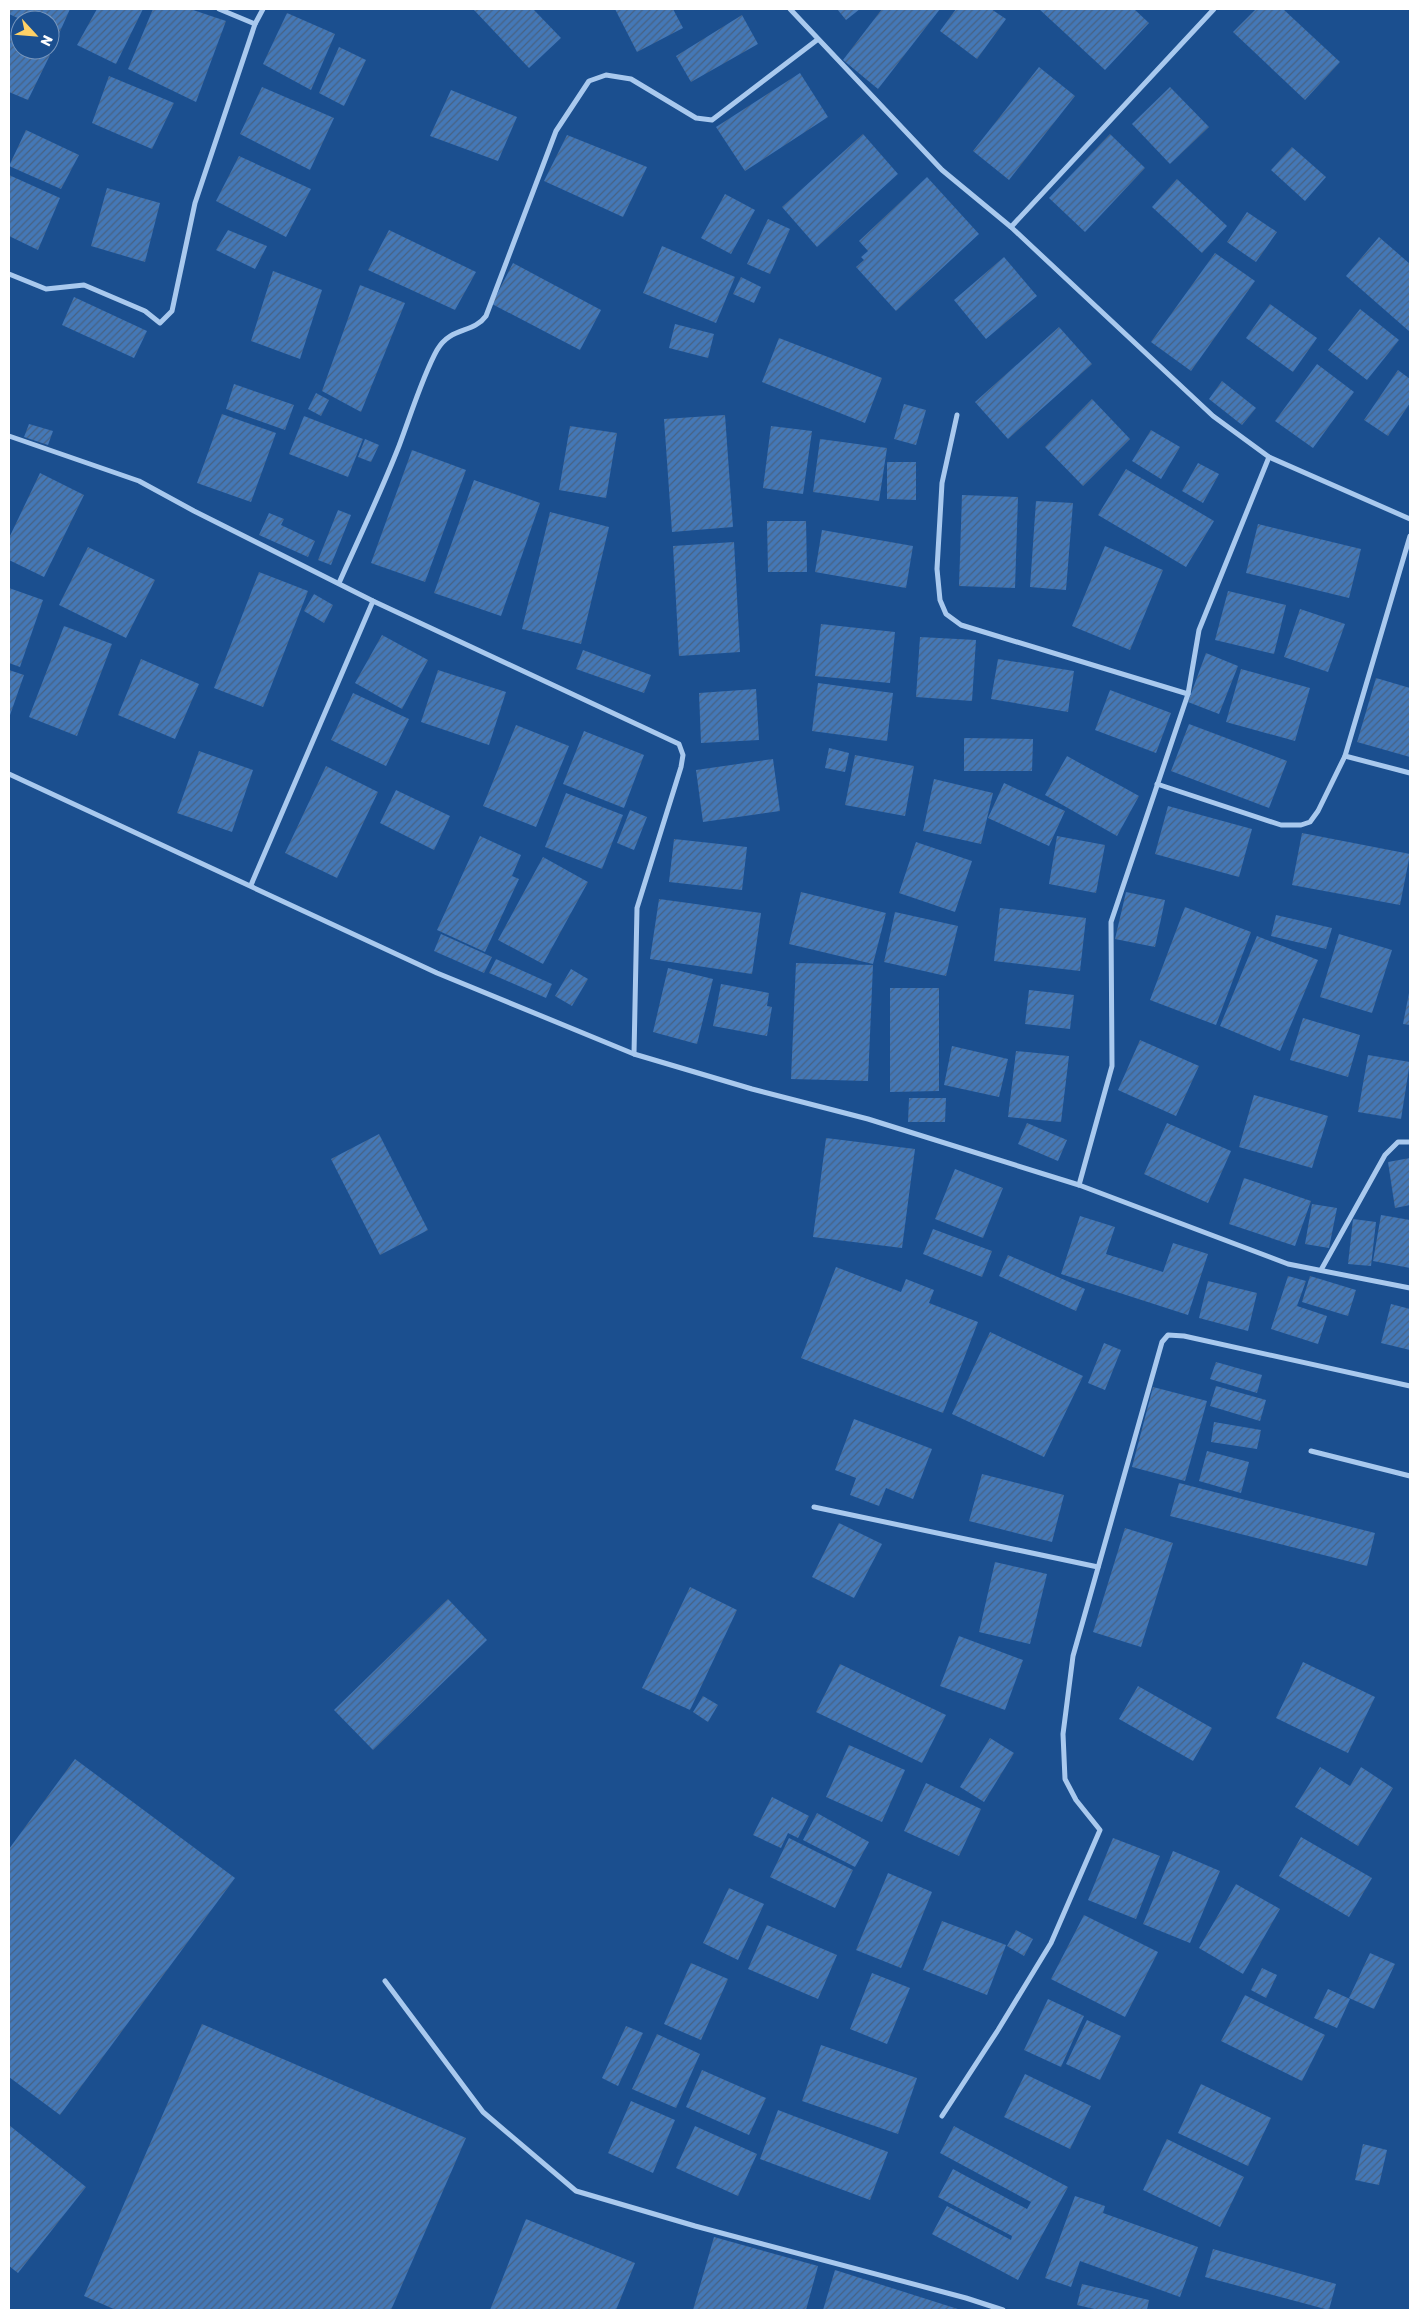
<svg xmlns="http://www.w3.org/2000/svg" width="1419" height="2319" viewBox="0 0 1419 2319" font-family="Rubik,sans-serif">
  <style>
    .building { fill: url(#building-hatch) }
    .lines { fill: none; stroke-linecap: round; stroke-linejoin: round }
    .minor { stroke: #a9c9ee; stroke-width: 5 }
  </style>
  <defs>
    <pattern id="building-hatch" width="6" height="6" patternUnits="userSpaceOnUse" patternTransform="scale(1.25)"><rect width="6" height="6" fill="#4478b7"/><path d="M-1 1l2-2M0 6l6-6M5 7l2-2" fill="none" stroke="#486282"/></pattern>
  </defs>
  <rect width="100%" height="100%" fill="#1b4f8f"/>
  <!-- building -->
  <g class="building">
    <polygon points="9,9 70,9 58,36 50,32 50,20 22,20 9,14"/>
    <polygon points="97,9 143,9 116,64 77,45"/>
    <polygon points="153,9 190,9 226,21 196,102 128,69"/>
    <polygon points="473,9 533,9 561,38 529,68"/>
    <polygon points="615,9 673,9 683,28 637,52"/>
    <polygon points="837,9 860,9 846,20"/>
    <polygon points="882,9 940,9 878,89 843,60"/>
    <polygon points="956,9 991,9 1006,19 977,59 940,31"/>
    <polygon points="1039,9 1134,9 1149,23 1105,70"/>
    <polygon points="1256,9 1283,9 1340,62 1305,100 1233,32"/>
    <polygon points="287,13 335,34 311,90 263,64"/>
    <polygon points="742,15 758,44 691,82 676,56"/>
    <polygon points="9,34 20,40 20,50 40,50 50,55 28,100 9,92"/>
    <polygon points="339,47 366,60 344,106 319,93"/>
    <polygon points="1039,67 1075,96 1009,180 973,151"/>
    <polygon points="800,73 828,117 745,171 716,127"/>
    <polygon points="109,76 174,103 152,149 92,123"/>
    <polygon points="262,87 334,118 310,170 240,134"/>
    <polygon points="1170,87 1209,127 1170,164 1132,124"/>
    <polygon points="451,90 517,117 498,161 430,136"/>
    <polygon points="26,130 79,155 61,189 9,166"/>
    <polygon points="863,134 898,174 817,247 782,207"/>
    <polygon points="1110,134 1145,168 1085,232 1049,198"/>
    <polygon points="567,135 647,167 623,217 544,181"/>
    <polygon points="1292,147 1326,177 1305,201 1271,170"/>
    <polygon points="239,156 311,189 286,237 216,201"/>
    <polygon points="9,175 60,198 38,250 9,236"/>
    <polygon points="927,177 979,234 896,311 856,267 864,260 861,257 868,251 859,241"/>
    <polygon points="1177,179 1227,226 1202,253 1152,207"/>
    <polygon points="107,188 160,203 145,262 91,246"/>
    <polygon points="725,194 755,210 731,254 701,238"/>
    <polygon points="1247,212 1277,232 1256,262 1227,242"/>
    <polygon points="768,219 790,229 770,274 747,264"/>
    <polygon points="228,230 267,246 255,269 216,250"/>
    <polygon points="389,230 476,272 455,310 368,270"/>
    <polygon points="1379,237 1410,264 1410,332 1346,276"/>
    <polygon points="662,246 735,277 716,323 643,293"/>
    <polygon points="1215,253 1255,281 1191,371 1151,342"/>
    <polygon points="1004,257 1037,296 986,339 954,300"/>
    <polygon points="513,263 601,310 580,350 492,304"/>
    <polygon points="273,271 322,290 300,359 251,341"/>
    <polygon points="741,277 761,287 754,303 733,294"/>
    <polygon points="360,285 405,303 361,412 322,391"/>
    <polygon points="74,297 147,331 134,358 62,325"/>
    <polygon points="1270,304 1317,338 1293,372 1246,338"/>
    <polygon points="1360,309 1399,340 1367,380 1328,350"/>
    <polygon points="675,324 714,334 708,358 669,348"/>
    <polygon points="1059,327 1092,364 1008,439 975,402"/>
    <polygon points="779,338 882,378 865,423 762,382"/>
    <polygon points="1317,364 1354,392 1313,448 1275,421"/>
    <polygon points="1398,370 1410,379 1410,403 1388,436 1364,420"/>
    <polygon points="1222,381 1256,408 1242,425 1209,399"/>
    <polygon points="234,384 294,405 285,430 226,409"/>
    <polygon points="316,393 329,400 321,416 308,409"/>
    <polygon points="1092,399 1130,439 1083,486 1045,447"/>
    <polygon points="904,404 926,410 916,445 894,439"/>
    <polygon points="222,414 276,433 251,502 197,483"/>
    <polygon points="725,415 733,527 672,532 664,419"/>
    <polygon points="304,416 363,439 348,477 289,454"/>
    <polygon points="29,424 53,431 48,445 24,437"/>
    <polygon points="570,426 617,433 606,498 559,490"/>
    <polygon points="771,426 812,431 803,494 763,488"/>
    <polygon points="1151,430 1180,447 1161,479 1132,461"/>
    <polygon points="365,439 379,445 371,462 358,457"/>
    <polygon points="820,439 887,448 879,501 813,492"/>
    <polygon points="412,450 466,470 425,582 371,563"/>
    <polygon points="887,462 916,462 916,500 887,499"/>
    <polygon points="1198,463 1219,474 1203,503 1182,491"/>
    <polygon points="1126,469 1214,521 1186,567 1098,515"/>
    <polygon points="40,473 84,495 44,577 9,560 9,538"/>
    <polygon points="474,480 540,503 501,616 434,593"/>
    <polygon points="962,495 1018,497 1015,588 959,586"/>
    <polygon points="1036,501 1073,503 1066,590 1030,587"/>
    <polygon points="338,510 351,515 331,565 318,560"/>
    <polygon points="550,512 609,527 581,644 522,629"/>
    <polygon points="269,513 284,519 281,525 315,541 308,557 259,535"/>
    <polygon points="767,521 806,521 807,572 768,572"/>
    <polygon points="1258,524 1361,549 1349,598 1246,573"/>
    <polygon points="822,530 913,546 906,588 815,572"/>
    <polygon points="734,542 740,652 679,656 673,546"/>
    <polygon points="1105,546 1163,570 1130,650 1072,626"/>
    <polygon points="88,547 155,580 126,638 59,605"/>
    <polygon points="259,572 308,591 263,707 214,688"/>
    <polygon points="9,588 43,600 20,667 9,663"/>
    <polygon points="1228,591 1286,605 1274,654 1215,640"/>
    <polygon points="314,594 333,605 324,623 304,611"/>
    <polygon points="1300,609 1345,624 1328,672 1284,657"/>
    <polygon points="821,624 895,632 890,683 815,676"/>
    <polygon points="64,626 112,644 77,736 29,717"/>
    <polygon points="382,635 428,660 402,709 355,683"/>
    <polygon points="920,637 976,640 972,701 916,697"/>
    <polygon points="583,650 651,675 644,693 576,669"/>
    <polygon points="1206,653 1238,666 1219,714 1188,702"/>
    <polygon points="141,659 199,684 175,739 118,715"/>
    <polygon points="998,659 1074,671 1068,712 991,699"/>
    <polygon points="1241,669 1310,688 1295,741 1226,722"/>
    <polygon points="9,670 24,675 9,718"/>
    <polygon points="438,670 506,692 489,745 421,722"/>
    <polygon points="1376,678 1410,688 1410,757 1357,742"/>
    <polygon points="818,683 893,693 887,741 812,731"/>
    <polygon points="756,689 759,740 701,743 699,693"/>
    <polygon points="1110,690 1171,713 1156,753 1095,730"/>
    <polygon points="353,693 409,719 386,766 331,740"/>
    <polygon points="1189,724 1287,761 1269,808 1171,771"/>
    <polygon points="516,725 569,746 536,827 483,806"/>
    <polygon points="584,731 644,755 624,808 563,784"/>
    <polygon points="964,738 1033,739 1032,771 964,771"/>
    <polygon points="829,748 849,753 845,772 825,768"/>
    <polygon points="199,751 253,770 232,832 177,813"/>
    <polygon points="855,755 914,766 905,816 845,805"/>
    <polygon points="1067,756 1139,796 1117,836 1045,795"/>
    <polygon points="773,759 780,811 703,822 696,770"/>
    <polygon points="326,766 378,792 337,878 285,853"/>
    <polygon points="934,779 993,793 981,844 923,831"/>
    <polygon points="1004,783 1065,811 1049,846 988,818"/>
    <polygon points="396,790 450,816 434,850 380,823"/>
    <polygon points="566,793 623,815 602,869 545,847"/>
    <polygon points="1168,806 1252,829 1239,877 1155,854"/>
    <polygon points="630,810 647,817 634,850 617,843"/>
    <polygon points="1302,833 1410,854 1400,905 1292,885"/>
    <polygon points="480,836 521,855 512,876 519,879 485,952 437,930"/>
    <polygon points="1057,836 1105,845 1096,893 1049,884"/>
    <polygon points="674,839 747,847 742,890 669,882"/>
    <polygon points="916,842 972,861 955,912 899,893"/>
    <polygon points="543,857 588,882 543,964 498,940"/>
    <polygon points="801,892 886,913 873,964 789,944"/>
    <polygon points="1126,892 1165,900 1155,947 1115,939"/>
    <polygon points="659,899 761,913 752,974 650,959"/>
    <polygon points="1185,907 1251,932 1216,1025 1150,1000"/>
    <polygon points="1000,908 1086,918 1080,971 994,961"/>
    <polygon points="895,912 958,926 946,976 884,962"/>
    <polygon points="1276,915 1332,928 1326,949 1271,936"/>
    <polygon points="441,934 492,957 484,973 434,951"/>
    <polygon points="1339,934 1392,950 1372,1013 1320,997"/>
    <polygon points="1257,936 1318,960 1280,1051 1220,1026"/>
    <polygon points="496,959 552,984 546,998 489,973"/>
    <polygon points="796,963 873,965 868,1081 791,1079"/>
    <polygon points="668,968 713,979 697,1044 653,1032"/>
    <polygon points="571,969 588,979 572,1006 555,996"/>
    <polygon points="721,984 769,993 767,1006 772,1007 767,1036 713,1026"/>
    <polygon points="890,988 939,988 939,1091 890,1092"/>
    <polygon points="1029,990 1074,995 1070,1029 1025,1024"/>
    <polygon points="1409,993 1410,993 1410,1025 1403,1024"/>
    <polygon points="1303,1018 1360,1035 1348,1077 1290,1060"/>
    <polygon points="1140,1040 1199,1066 1176,1116 1118,1090"/>
    <polygon points="952,1046 1008,1059 999,1097 944,1085"/>
    <polygon points="1016,1051 1069,1056 1061,1122 1008,1117"/>
    <polygon points="1368,1055 1410,1062 1401,1119 1358,1112"/>
    <polygon points="1254,1095 1328,1116 1312,1168 1239,1147"/>
    <polygon points="909,1098 946,1098 945,1122 908,1122"/>
    <polygon points="1027,1123 1067,1140 1058,1161 1018,1144"/>
    <polygon points="1167,1123 1231,1151 1208,1203 1144,1174"/>
    <polygon points="379,1134 428,1230 380,1255 331,1159"/>
    <polygon points="826,1138 915,1149 902,1248 813,1237"/>
    <polygon points="1410,1158 1410,1205 1395,1208 1388,1162"/>
    <polygon points="955,1169 1003,1188 983,1238 935,1219"/>
    <polygon points="1244,1178 1311,1201 1295,1246 1229,1224"/>
    <polygon points="1312,1204 1337,1208 1329,1248 1305,1244"/>
    <polygon points="1381,1215 1410,1220 1410,1268 1373,1261"/>
    <polygon points="1080,1216 1115,1227 1106,1254 1163,1272 1173,1243 1208,1254 1188,1315 1061,1274"/>
    <polygon points="1353,1219 1376,1222 1371,1266 1348,1264"/>
    <polygon points="933,1229 992,1251 982,1277 923,1254"/>
    <polygon points="1008,1255 1085,1289 1076,1311 999,1276"/>
    <polygon points="836,1267 901,1292 906,1279 934,1290 929,1303 978,1322 943,1413 801,1358"/>
    <polygon points="1288,1276 1306,1281 1297,1306 1327,1316 1318,1344 1271,1329"/>
    <polygon points="1310,1276 1356,1290 1348,1316 1302,1302"/>
    <polygon points="1208,1281 1257,1293 1248,1331 1199,1318"/>
    <polygon points="1391,1304 1410,1309 1410,1350 1381,1343"/>
    <polygon points="990,1332 1083,1376 1044,1457 952,1414"/>
    <polygon points="1104,1343 1121,1350 1105,1390 1088,1383"/>
    <polygon points="1216,1362 1262,1375 1257,1393 1210,1379"/>
    <polygon points="1216,1386 1266,1400 1260,1421 1210,1406"/>
    <polygon points="1153,1387 1207,1401 1185,1481 1132,1467"/>
    <polygon points="854,1419 932,1449 913,1499 886,1488 879,1506 850,1495 856,1478 835,1470"/>
    <polygon points="1214,1422 1261,1430 1257,1449 1211,1442"/>
    <polygon points="1207,1451 1249,1462 1241,1493 1199,1481"/>
    <polygon points="982,1474 1064,1495 1052,1542 969,1521"/>
    <polygon points="1179,1483 1375,1533 1367,1566 1170,1516"/>
    <polygon points="839,1523 882,1544 854,1598 812,1577"/>
    <polygon points="1125,1528 1173,1543 1141,1647 1093,1632"/>
    <polygon points="995,1562 1047,1574 1030,1644 979,1632"/>
    <polygon points="690,1587 737,1610 690,1710 642,1688"/>
    <polygon points="448,1599 487,1640 373,1750 334,1710"/>
    <polygon points="959,1636 1023,1660 1005,1710 940,1686"/>
    <polygon points="1303,1662 1375,1697 1348,1753 1276,1718"/>
    <polygon points="840,1664 946,1715 922,1763 816,1712"/>
    <polygon points="1138,1686 1212,1728 1193,1761 1119,1719"/>
    <polygon points="703,1696 718,1705 708,1722 693,1712"/>
    <polygon points="990,1738 1014,1753 984,1802 960,1787"/>
    <polygon points="849,1745 905,1770 882,1822 826,1797"/>
    <polygon points="75,1759 235,1878 60,2115 9,2077 9,1849"/>
    <polygon points="1320,1767 1350,1786 1361,1767 1393,1788 1358,1846 1295,1807"/>
    <polygon points="926,1783 981,1809 959,1856 904,1831"/>
    <polygon points="772,1797 809,1816 798,1838 788,1833 781,1848 753,1835"/>
    <polygon points="817,1813 869,1842 855,1867 803,1840"/>
    <polygon points="1301,1837 1372,1878 1349,1917 1279,1876"/>
    <polygon points="789,1838 853,1870 835,1908 770,1877"/>
    <polygon points="1113,1838 1160,1856 1136,1919 1088,1900"/>
    <polygon points="1173,1851 1220,1871 1190,1943 1143,1924"/>
    <polygon points="888,1873 932,1892 901,1968 856,1950"/>
    <polygon points="1236,1884 1280,1909 1243,1974 1199,1948"/>
    <polygon points="729,1888 764,1904 738,1960 703,1943"/>
    <polygon points="1084,1915 1158,1952 1125,2017 1051,1979"/>
    <polygon points="942,1921 1006,1945 987,1995 923,1970"/>
    <polygon points="767,1925 837,1955 818,1999 748,1969"/>
    <polygon points="1016,1930 1033,1939 1024,1956 1007,1946"/>
    <polygon points="1370,1953 1395,1964 1374,2009 1349,1998"/>
    <polygon points="691,1963 728,1979 701,2040 664,2024"/>
    <polygon points="1262,1968 1277,1975 1266,1998 1251,1990"/>
    <polygon points="872,1973 910,1988 887,2044 850,2029"/>
    <polygon points="1328,1989 1350,1999 1337,2028 1314,2018"/>
    <polygon points="1245,1995 1325,2035 1302,2081 1221,2041"/>
    <polygon points="1048,1999 1084,2016 1061,2067 1024,2050"/>
    <polygon points="1087,2020 1121,2036 1100,2080 1066,2064"/>
    <polygon points="202,2024 466,2138 391,2310 116,2310 84,2296"/>
    <polygon points="626,2026 643,2033 618,2086 602,2078"/>
    <polygon points="657,2034 700,2054 676,2108 632,2089"/>
    <polygon points="821,2045 917,2078 898,2134 802,2101"/>
    <polygon points="702,2070 766,2098 749,2135 686,2107"/>
    <polygon points="1025,2074 1091,2106 1070,2149 1004,2117"/>
    <polygon points="1201,2084 1271,2118 1248,2166 1178,2133"/>
    <polygon points="631,2101 675,2120 653,2173 608,2153"/>
    <polygon points="778,2110 888,2152 870,2200 760,2159"/>
    <polygon points="9,2125 86,2187 18,2273 9,2266"/>
    <polygon points="695,2126 757,2154 738,2196 676,2168"/>
    <polygon points="954,2126 1068,2187 1018,2280 932,2234 947,2206 1011,2240 1012,2236 938,2197 953,2169 1027,2209 1031,2202 940,2153"/>
    <polygon points="1167,2139 1244,2177 1220,2227 1143,2190"/>
    <polygon points="1363,2144 1387,2150 1379,2185 1355,2180"/>
    <polygon points="1075,2196 1105,2206 1103,2213 1198,2247 1180,2297 1080,2261 1071,2287 1045,2278"/>
    <polygon points="526,2219 635,2263 616,2310 490,2310"/>
    <polygon points="714,2237 818,2266 806,2310 693,2310"/>
    <polygon points="1213,2249 1336,2284 1329,2310 1205,2277"/>
    <polygon points="835,2270 961,2310 823,2310"/>
    <polygon points="1082,2284 1149,2300 1147,2310 1099,2310 1077,2305"/>
  </g>
  <g class="lines">
    <!-- minor -->
    <g class="minor">
      <polyline points="219,9 255,24"/>
      <polyline points="790,9 942,170 1011,227 1213,416 1269,457 1410,519"/>
      <polyline points="1011,227 1214,9"/>
      <polyline points="9,274 46,289 84,285 145,311 160,323 172,311 195,203 255,24 263,9"/>
      <polyline points="957,415 942,483 937,569 940,600 946,614 961,625 1188,694"/>
      <polyline points="9,436 139,481 194,511 373,601 679,744 683,755 681,767 637,908 634,1054"/>
      <path d="M339,583C359,538 381,492 399,446C410,417 423,375 437,350C451,326 473,334 486,316L556,131L589,81L606,75L631,79L696,118L712,120L817,40"/>
      <polyline points="1345,756 1410,773"/>
      <polyline points="9,774 437,973 634,1054 752,1089 868,1119 1079,1185 1288,1264 1410,1288"/>
      <polyline points="1157,784 1281,825 1301,825 1310,822 1318,811 1345,756 1410,536"/>
      <polyline points="251,885 373,601"/>
      <polyline points="1079,1185 1112,1066 1111,922 1188,694 1199,630 1269,457"/>
      <polyline points="1321,1270 1385,1155 1398,1142 1410,1142"/>
      <polyline points="1311,1451 1410,1476"/>
      <polyline points="814,1507 1098,1567"/>
      <polyline points="385,1981 483,2112 576,2191 695,2226 966,2298 1003,2310"/>
      <polyline points="942,2116 998,2030 1051,1943 1100,1830 1076,1800 1065,1779 1063,1734 1073,1656 1162,1342 1168,1335 1184,1336 1410,1386"/>
    </g>
  </g>
  <!-- border -->
  <rect width="1419" height="2319" fill="none" stroke="#ffffff" stroke-width="20"/>
  <!-- north arrow -->
  <g transform="translate(35 35) rotate(116)"><circle r="24" fill="#1b4f8f" stroke="#7695bc"/>
  <path d="M0-4L9 19L0 12L-9 19Z" fill="#ffd166"/>
  <text y="-8" font-size="14" font-weight="bold" text-anchor="middle" fill="#ffffff">N</text>
  </g>
</svg>
